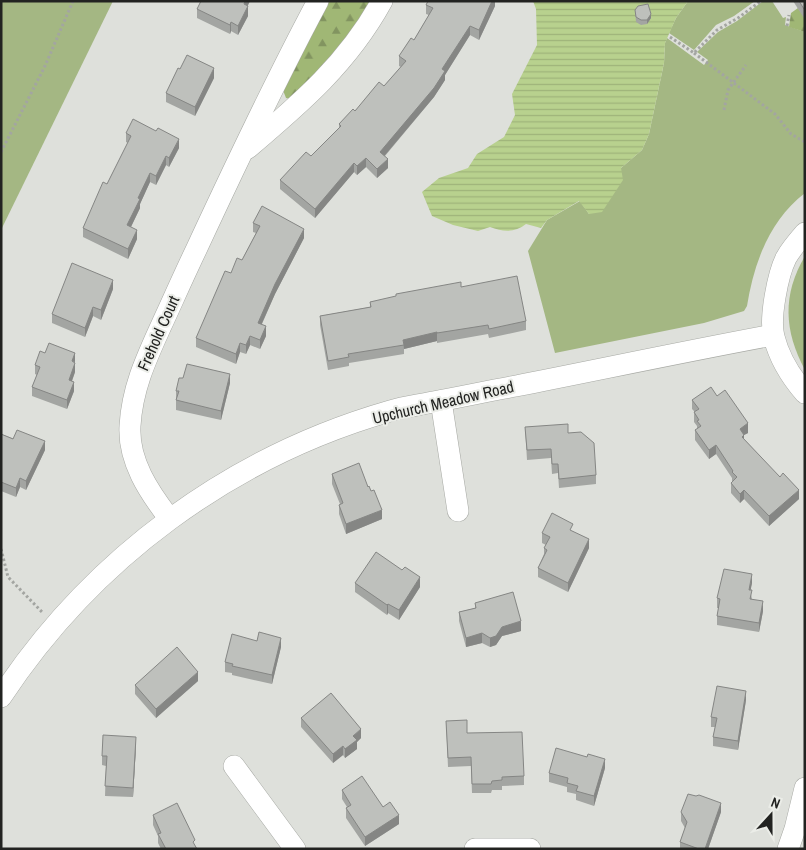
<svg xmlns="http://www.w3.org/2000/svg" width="806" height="850" viewBox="0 0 806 850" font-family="'Archivo Narrow',sans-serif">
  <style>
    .green { fill: #a4b783 }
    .forest { fill: url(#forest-firs) }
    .water { fill: url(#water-rules) }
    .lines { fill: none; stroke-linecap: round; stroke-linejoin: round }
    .minor-casing { stroke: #a7a9a4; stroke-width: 22 }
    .path { stroke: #a3a5a1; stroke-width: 3; stroke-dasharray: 2.5 2.5; stroke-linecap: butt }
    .minor { stroke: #fff; stroke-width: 21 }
    .wall { fill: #a3a5a2 }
    .shaded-wall { fill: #858684 }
    .building { fill: #bec0bc; stroke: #858684 }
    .labels { text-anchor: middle; stroke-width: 4; stroke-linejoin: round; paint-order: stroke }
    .street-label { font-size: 16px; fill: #222321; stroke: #ebede8 }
  </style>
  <defs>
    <pattern id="forest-firs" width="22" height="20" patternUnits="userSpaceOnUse" patternTransform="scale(1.25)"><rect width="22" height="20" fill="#a0b775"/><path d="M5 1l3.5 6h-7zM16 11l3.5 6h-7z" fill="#829460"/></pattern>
    <pattern id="water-rules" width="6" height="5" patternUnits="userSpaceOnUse" patternTransform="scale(1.25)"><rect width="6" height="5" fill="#b8d18e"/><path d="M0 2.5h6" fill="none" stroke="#9eb37a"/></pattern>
  </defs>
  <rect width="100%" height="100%" fill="#dee0db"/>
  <!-- green -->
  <g class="green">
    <polygon points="1,1 113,1 1,230"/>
    <polygon points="688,1 755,1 734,16 716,25 694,50 669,33 676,18"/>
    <path d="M763,1H772L783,18L786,17L785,25L805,32V193C769,221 754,263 747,306L744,311L704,323L555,353L528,251L547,220L580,201L589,214L621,168L642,150L649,134L664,63L665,43L667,38L704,65L708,60L697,52L718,32L737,21Z"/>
    <path d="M805,256V370C784,331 782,295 805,256Z"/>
  </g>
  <!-- forest -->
  <g class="forest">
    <polygon points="325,1 372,1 350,35 295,100 286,98 281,85"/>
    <polygon points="798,8 805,18 805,32 789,27 791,13"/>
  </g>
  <!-- water -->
  <path class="water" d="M533,1H688L676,18L665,43L664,63L649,134L642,150L621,168L623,180L602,212L589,214L579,201L547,220L541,228L526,224C515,233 503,232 490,227L478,231L453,225L432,216L422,192L439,178L468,168L477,154L504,137L515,115L512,94L537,45L536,9Z"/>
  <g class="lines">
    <defs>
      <g id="minor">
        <path d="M248,148C301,103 348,63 382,1"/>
        <path d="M805,233C798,241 791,249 786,258C778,274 769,318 774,337C779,357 791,377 805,393"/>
        <polyline points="441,401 458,511"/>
        <path d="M169,518C149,492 128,461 130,426C132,389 146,359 161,326C173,300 184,275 196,250C235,166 274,83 318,1"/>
        <path d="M1,697C92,559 230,457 390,411C404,407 419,405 433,402C461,397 488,391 516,386C602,369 687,351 773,335"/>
        <polyline points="234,766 295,849"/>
        <polyline points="475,849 530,849"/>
        <polyline points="788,849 795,829 805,788"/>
      </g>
    </defs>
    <!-- minor casing -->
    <use href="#minor" class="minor-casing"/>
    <!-- path -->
    <g class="path">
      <polyline points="787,26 789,15"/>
      <polyline points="670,37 694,53 717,30 738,18 761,1"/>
      <polyline points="694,53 775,114 791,134 805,142"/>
      <polyline points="724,110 728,90 746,65"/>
      <polyline points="1,152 45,66 73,1"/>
      <polyline points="1,549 8,577 43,613"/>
    </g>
    <!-- minor -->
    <use href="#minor" class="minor"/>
  </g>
  <!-- wall -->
  <g class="wall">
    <polygon points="495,1 495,6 479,40 470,35 445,75 445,80 434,97 385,156 388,168 377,178 366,167 357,175 354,172 315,218 280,189 280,180 311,156 339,128 339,124 384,86 401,67 399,66 399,56 414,40 429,15 426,14 426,5"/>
    <polygon points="793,1 805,1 804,18"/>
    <polygon points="247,6 248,16 238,35 231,31 230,34 197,18 197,9"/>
    <polygon points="635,10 651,18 647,24 641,25 636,22"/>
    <polygon points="180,69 214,78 195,116 166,102 166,93"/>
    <polygon points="126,133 179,148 169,167 166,165 156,185 150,182 140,204 140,208 131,227 137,239 128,259 83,237 83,228 107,184 128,143 126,142"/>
    <polygon points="253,223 304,238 275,294 262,324 266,336 260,349 250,345 246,354 240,352 236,364 196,347 196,338 231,273 242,260 256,233 253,232"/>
    <polygon points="461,287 526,321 526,330 489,338 488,334 437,343 437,341 404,349 404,354 349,363 349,366 328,370 320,325 320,316 370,307 370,302"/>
    <polygon points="113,289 101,320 93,316 85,337 52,323 52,314"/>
    <polygon points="45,353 75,353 75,372 72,381 74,391 67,409 32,396 32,387 37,375 35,374 35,365"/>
    <polygon points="183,378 230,383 221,420 176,410 176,391"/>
    <polygon points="717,396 748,433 744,435 744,439 799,499 769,526 744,499 740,503 731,493 731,483 732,482 732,478 716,454 709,459 695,440 695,430 697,429 697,426 694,422 694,412 695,412 692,409 692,400"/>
    <polygon points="525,427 568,433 596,475 596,484 559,488 558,473 552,474 551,458 527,460"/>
    <polygon points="1,434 45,450 26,490 20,487 16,497 1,491"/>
    <polygon points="332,474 382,519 346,534 339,514 339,505 340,504 332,484"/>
    <polygon points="573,531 589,548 568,592 538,577 538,568 544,554 544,548 546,545 542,543 542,533"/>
    <polygon points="355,583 420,587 399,620 388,613 387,615 355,592"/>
    <polygon points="752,583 750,590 752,599 763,611 759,632 717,625 717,616 719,608 717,608 717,598"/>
    <polygon points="475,603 521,631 502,636 496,645 490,647 482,643 466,647 459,621 459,612 475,608"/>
    <polygon points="257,641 281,647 272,684 232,675 232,673 225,672 225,662"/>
    <polygon points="198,681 156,718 135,694 135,685"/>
    <polygon points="746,700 738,750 713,746 713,737 715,727 711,727 711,717"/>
    <polygon points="301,718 361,738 357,742 357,749 345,758 343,755 333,763 301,727"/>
    <polygon points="446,721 467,733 524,776 524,785 502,786 502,790 492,790 491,793 472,793 471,766 448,767"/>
    <polygon points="136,746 133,797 105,796 106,766 102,765 102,756"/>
    <polygon points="605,768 594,806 576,800 576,794 567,792 567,787 549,782 549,773"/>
    <polygon points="342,790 383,807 399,824 365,846 346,818 346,808 347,807 342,799"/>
    <polygon points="681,812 721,812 708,849 680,849 680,842 685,828 681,821"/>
    <polygon points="153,815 195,846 197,849 161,849 158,843 158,836 153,825"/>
  </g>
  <!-- shaded-wall -->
  <g class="shaded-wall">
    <polygon points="245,1 250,1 244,14 244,4"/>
    <polygon points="492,1 495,1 495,6 479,40 479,30"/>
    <polygon points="248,6 248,16 238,35 238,26"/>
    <polygon points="651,14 651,18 647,24 647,20"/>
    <polygon points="231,22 231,31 230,34 230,25"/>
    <polygon points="470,26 470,35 445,75 445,80 434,97 380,161 380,152 442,69"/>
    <polygon points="214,68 214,78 195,116 195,107"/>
    <polygon points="179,139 179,148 169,167 169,158"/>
    <polygon points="166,156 166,165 156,185 156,176"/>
    <polygon points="366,158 366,167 357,175 357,166"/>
    <polygon points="388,159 388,168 377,178 377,169"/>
    <polygon points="354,163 354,172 315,218 315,209"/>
    <polygon points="150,173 150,182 140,204 140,208 127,235 127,225 138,198"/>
    <polygon points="304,229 304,238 275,294 258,332 258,323 275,284"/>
    <polygon points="137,230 137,239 128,259 128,249"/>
    <polygon points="113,280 113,289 101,320 101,310"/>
    <polygon points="93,307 93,316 85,337 85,328"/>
    <polygon points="266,326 266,336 260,349 260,340"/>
    <polygon points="437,332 437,341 404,349 403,340"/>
    <polygon points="250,336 250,345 246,354 246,345"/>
    <polygon points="240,343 240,352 236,364 236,354"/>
    <polygon points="75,353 75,362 72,361"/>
    <polygon points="75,363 75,372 69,389 69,380"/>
    <polygon points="230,374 230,383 221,420 221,411"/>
    <polygon points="74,382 74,391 67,409 67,400"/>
    <polygon points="748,423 748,433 744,435 744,444 740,429"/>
    <polygon points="45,441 45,450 26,490 26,481"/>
    <polygon points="716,445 716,454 709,459 709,450"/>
    <polygon points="20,478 20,487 16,497 16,488"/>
    <polygon points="744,490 744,499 740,503 740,494"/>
    <polygon points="799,490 799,499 769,526 769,516"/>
    <polygon points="382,510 382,519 346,534 346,524"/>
    <polygon points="589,539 589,548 568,592 568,583"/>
    <polygon points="752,574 752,583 749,599 749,590"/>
    <polygon points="420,577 420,587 399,620 399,610"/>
    <polygon points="763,601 763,611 759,632 759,623"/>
    <polygon points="388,604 388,613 387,615 387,605"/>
    <polygon points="521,621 521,631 502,636 496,645 490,647 490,638 502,627"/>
    <polygon points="482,633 482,643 466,647 466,638"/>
    <polygon points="281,638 281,647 272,684 272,675"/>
    <polygon points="198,672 198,681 156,718 156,709"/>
    <polygon points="746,691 746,700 738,750 738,741"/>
    <polygon points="361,729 361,738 357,742 357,749 345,758 345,749 353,736"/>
    <polygon points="136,737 136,746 133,797 133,788"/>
    <polygon points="343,746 343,755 333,763 333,754"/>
    <polygon points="605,759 605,768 594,806 594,796"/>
    <polygon points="721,803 721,812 708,849 705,849"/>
    <polygon points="399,815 399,824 365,846 365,837"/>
  </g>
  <!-- building -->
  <g class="building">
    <polygon points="201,1 245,1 244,4 248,6 238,26 231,22 230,25 197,9"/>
    <polygon points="428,1 492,1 479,30 470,26 442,69 445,71 434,88 380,152 388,159 377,169 366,158 357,166 354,163 315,209 280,180 306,152 311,156 341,126 339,124 353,109 355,111 379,82 384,86 406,61 399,56 411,38 414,40 433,8 426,5"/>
    <polygon points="799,1 805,1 805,8 804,9"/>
    <polygon points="648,4 651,14 647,20 641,20 636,17 635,10 638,6"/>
    <polygon points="187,55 214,68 195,107 166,93 178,68 180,69"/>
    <polygon points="133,119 156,131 158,128 179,139 169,158 166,156 156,176 150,173 138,198 140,199 127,225 137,230 128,249 83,228 103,182 107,184 131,136 126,133"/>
    <polygon points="262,206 304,229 275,284 258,323 266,326 260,340 250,336 246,345 240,343 236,354 196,338 225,271 231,273 237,258 242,260 260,226 253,223"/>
    <polygon points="72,263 113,280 101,310 93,307 85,328 52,314"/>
    <polygon points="517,276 526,321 489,329 488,325 437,333 437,332 403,340 404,345 348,354 349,357 328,361 320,316 371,307 370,302 396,296 396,294 461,282 461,287"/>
    <polygon points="49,343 75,353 72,361 75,363 69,380 74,382 67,400 32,387 40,367 35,365 40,351 45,353"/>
    <polygon points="187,364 230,374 221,411 176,400 179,391 176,391 179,378 183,378"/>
    <polygon points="711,387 717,396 725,390 748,423 740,429 744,435 742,437 780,477 783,473 799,490 769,516 744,490 740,494 731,483 737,477 732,472 733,471 716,445 709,450 695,430 701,426 697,421 699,420 694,412 699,409 692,400"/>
    <polygon points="568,424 568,433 581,432 594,443 596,475 559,479 558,464 552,464 551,449 527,450 525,427"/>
    <polygon points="17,430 45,441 26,481 20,478 16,488 1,482 1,434 13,439"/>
    <polygon points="359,463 368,487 369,486 371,491 374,490 382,510 346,524 339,505 343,503 332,474"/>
    <polygon points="552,513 573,524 570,530 589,539 568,583 538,568 547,550 544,548 550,537 542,533"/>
    <polygon points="376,552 402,570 405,567 420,577 399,610 388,604 387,605 355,583"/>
    <polygon points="724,569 752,574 749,590 752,590 750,599 763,601 759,623 717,616 720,599 717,598"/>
    <polygon points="513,592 521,621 502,627 496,636 490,638 482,633 466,638 459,612 476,608 475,603"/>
    <polygon points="259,632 281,638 272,675 232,666 233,664 225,662 232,634 257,641"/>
    <polygon points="177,647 198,672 156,709 135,685"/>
    <polygon points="717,686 746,691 738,741 713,737 717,718 711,717"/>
    <polygon points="331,693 361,729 353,736 357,740 345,749 343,746 333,754 301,718"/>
    <polygon points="467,720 467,733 522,732 524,776 502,777 502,780 492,781 491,784 472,784 471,757 448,758 446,721"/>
    <polygon points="103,735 136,737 133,788 105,786 107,756 102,756"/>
    <polygon points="556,748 587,757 588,754 605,759 594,796 576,791 578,786 567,783 568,778 549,773"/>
    <polygon points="362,776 383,807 390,802 399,815 365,837 346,808 351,805 342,790"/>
    <polygon points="688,794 696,796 699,795 721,803 705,849 699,849 680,842 687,822 681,812"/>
    <polygon points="177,803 195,840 193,842 197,849 166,849 158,834 161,833 153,815"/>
  </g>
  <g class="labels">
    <!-- street labels -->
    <g class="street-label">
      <text transform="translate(158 333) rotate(-66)" y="6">Frehold Court</text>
      <text transform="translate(443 402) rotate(-13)" y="6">Upchurch Meadow Road</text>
    </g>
  </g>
  <!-- border -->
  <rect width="806" height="850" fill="none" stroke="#222321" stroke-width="5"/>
  <!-- north arrow -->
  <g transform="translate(771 815) rotate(21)" stroke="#ebede8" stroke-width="4" paint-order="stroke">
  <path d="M0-4L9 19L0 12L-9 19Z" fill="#222321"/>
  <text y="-8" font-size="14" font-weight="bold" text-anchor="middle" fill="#222321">N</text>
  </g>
</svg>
